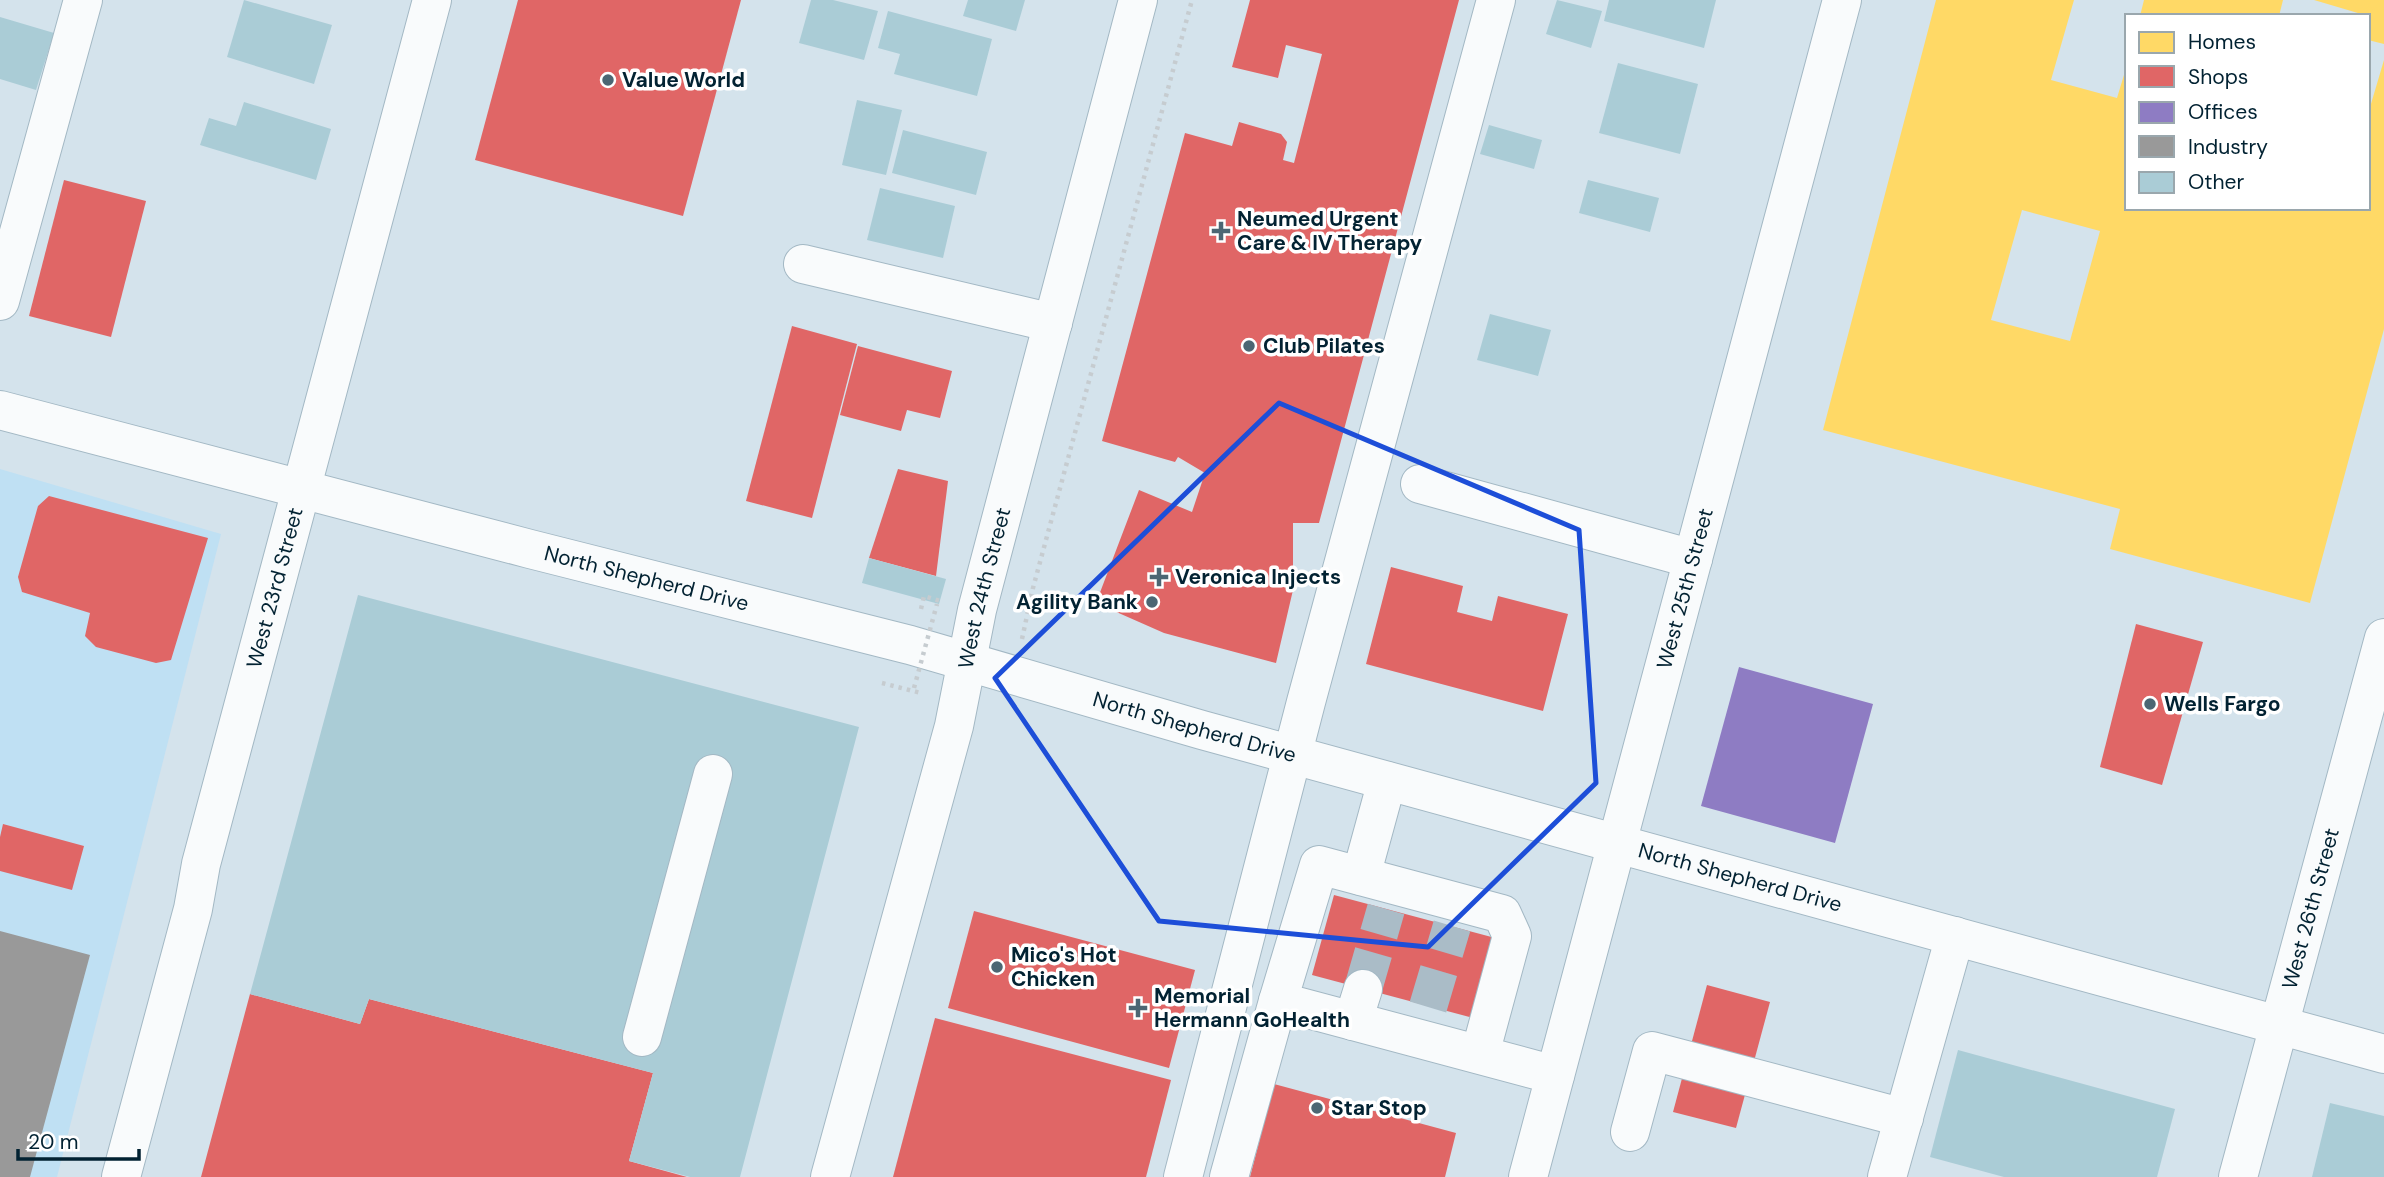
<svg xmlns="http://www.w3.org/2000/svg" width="2384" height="1177" viewBox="0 0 2384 1177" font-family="'DM Sans',sans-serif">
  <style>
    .built { fill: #bfe0f3 }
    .homes { fill: #ffd966; fill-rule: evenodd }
    .shops { fill: #e06666 }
    .offices { fill: #8e7cc3 }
    .industry { fill: #999 }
    .building { fill: #aaccd6 }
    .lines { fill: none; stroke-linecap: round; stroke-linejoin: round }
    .minor-tunnel { stroke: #aabcc7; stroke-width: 38; stroke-dasharray: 38 19; stroke-linecap: butt }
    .minor-casing { stroke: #a3b8c4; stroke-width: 40 }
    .major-casing { stroke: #a3b8c4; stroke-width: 40 }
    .path { stroke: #c6ccd0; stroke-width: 4.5; stroke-dasharray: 3.5 5; stroke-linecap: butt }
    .minor { stroke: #f9fbfc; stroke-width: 38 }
    .major { stroke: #f9fbfc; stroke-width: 38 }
    .path-bridge { stroke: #c6ccd0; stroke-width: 4.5; stroke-dasharray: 3.5 5; stroke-linecap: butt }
    .marked { fill: none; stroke: #1d4ed8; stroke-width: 5; stroke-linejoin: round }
    .poi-dot { fill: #4c6673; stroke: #fff; stroke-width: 2.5 }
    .labels { text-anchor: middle; stroke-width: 7; stroke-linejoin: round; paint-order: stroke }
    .poi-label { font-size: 21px; font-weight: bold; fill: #022232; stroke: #fff; text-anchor: start }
    .street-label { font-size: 21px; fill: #022232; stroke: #fff }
  </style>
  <rect width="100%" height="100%" fill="#d4e3ec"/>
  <!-- built -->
  <polygon class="built" points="0,469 221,534 57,1177 0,1177"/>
  <!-- homes -->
  <g class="homes">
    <path d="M1936,0H2074L2051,80L2117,98L2127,65V208H2368V114L2384,60V329L2310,603L2110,549L2120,509L1823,430ZM2022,210L2100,231L2070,341L1991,320Z"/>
    <polygon points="2144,0 2283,0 2279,16 2140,16"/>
    <polygon points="2314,0 2384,0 2384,44 2368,40 2368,16"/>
  </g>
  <!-- shops -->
  <g class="shops">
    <polygon points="518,0 741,0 683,216 475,160"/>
    <polygon points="1250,0 1459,0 1319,523 1293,523 1293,590 1276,663 1164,633 1096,603 1139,490 1192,512 1205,473 1178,457 1175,462 1102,441 1185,133 1232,146 1239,122 1281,134 1287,142 1283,160 1294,163 1322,54 1286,45 1278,78 1232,67"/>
    <polygon points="64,180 146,201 111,337 29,316"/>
    <polygon points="792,326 857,344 812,518 746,501"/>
    <polygon points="858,346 952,371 940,418 907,410 901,431 840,415"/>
    <polygon points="898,469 948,481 936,576 869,558"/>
    <polygon points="49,496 208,538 171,660 156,663 96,647 85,636 90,613 22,592 18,577 38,506"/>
    <polygon points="1391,567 1463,586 1457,612 1492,621 1498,596 1568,614 1543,711 1366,664"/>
    <polygon points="2136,624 2203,642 2162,785 2100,767"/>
    <polygon points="3,824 84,846 72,890 0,871 0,837"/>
    <polygon points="1334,895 1499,939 1477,1019 1312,975"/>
    <polygon points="974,911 1195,970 1169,1068 948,1008"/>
    <polygon points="1707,985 1770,1002 1736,1128 1673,1112"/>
    <polygon points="250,994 360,1024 369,999 653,1073 629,1161 687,1177 201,1177"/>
    <polygon points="935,1018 1171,1080 1146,1177 893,1177"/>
    <polygon points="1274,1084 1456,1133 1445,1177 1250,1177"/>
  </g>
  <!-- offices -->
  <polygon class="offices" points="1739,667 1873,704 1835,843 1701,806"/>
  <!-- industry -->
  <polygon class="industry" points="0,931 90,955 30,1177 0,1177"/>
  <!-- building -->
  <g class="building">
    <polygon points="244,0 332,25 314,84 227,57"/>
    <polygon points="811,0 833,0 878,11 864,60 799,43"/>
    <polygon points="968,0 1025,0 1016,31 963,16"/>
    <polygon points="1557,0 1602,11 1591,48 1546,34"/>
    <polygon points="1609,0 1716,0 1704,48 1604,21"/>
    <polygon points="888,11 992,39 977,96 894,74 900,54 878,48"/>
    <polygon points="0,17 54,33 36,90 0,79"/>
    <polygon points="1618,63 1698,84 1680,154 1599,133"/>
    <polygon points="857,100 902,110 886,175 842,165"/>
    <polygon points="244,102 331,129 316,180 200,145 209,118 236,126"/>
    <polygon points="1489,125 1542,140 1534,169 1480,154"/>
    <polygon points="903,130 987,152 976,195 892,173"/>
    <polygon points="1588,180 1659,198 1650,232 1579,213"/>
    <polygon points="880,188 955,206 943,258 867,240"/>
    <polygon points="1490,314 1551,330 1538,376 1477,360"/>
    <polygon points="869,558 946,579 939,604 862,583"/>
    <polygon points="358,595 859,727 740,1177 690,1177 629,1161 653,1073 369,999 360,1024 250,994"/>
    <polygon points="1958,1050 2175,1109 2157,1177 2004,1177 1930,1157"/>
    <polygon points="2330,1103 2384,1116 2384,1177 2312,1177"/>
  </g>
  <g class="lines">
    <!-- minor-tunnel -->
    <g class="minor-tunnel">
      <polyline points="1363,989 1386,909"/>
      <polyline points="1428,1007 1452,926"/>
    </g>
    <defs>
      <g id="minor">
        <polyline points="803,264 1053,323"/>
        <polyline points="0,301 83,0"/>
        <polyline points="1420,484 1693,559"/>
        <polyline points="1361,876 1387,781"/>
        <polyline points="1353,1021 1363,989"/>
        <polyline points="642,1037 713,774"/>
        <polyline points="1480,1054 1512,936 1502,914 1319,865 1278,1001 1555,1075"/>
        <polyline points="1630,1132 1652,1051 1904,1118"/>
        <path id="s1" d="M121,1177L193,909L201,864L432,0"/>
        <path id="s2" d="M830,1177L954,726L977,610L1138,0"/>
        <polyline points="1183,1177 1306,702 1496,0"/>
        <polyline points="1229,1177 1278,1001"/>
        <path id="s3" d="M1528,1177L1842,0"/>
        <polyline points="1887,1177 1955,936"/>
        <path id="s4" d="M2238,1177L2384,638"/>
      </g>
      <g id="major">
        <path id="s5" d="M0,410L530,549L910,645L1202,730L2384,1054"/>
      </g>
    </defs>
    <!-- minor casing -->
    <use href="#minor" class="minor-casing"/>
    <!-- major casing -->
    <use href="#major" class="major-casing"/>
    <!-- path -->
    <g class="path">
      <polyline points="921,609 924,596 940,601"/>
      <polyline points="1022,639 1033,588 1192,0"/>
      <polyline points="882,683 921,693"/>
    </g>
    <!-- minor -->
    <use href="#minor" class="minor"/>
    <!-- major -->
    <use href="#major" class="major"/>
    <!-- path-bridge -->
    <polyline class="path-bridge" points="914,688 937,604"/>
  </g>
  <!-- marked area -->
  <path class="marked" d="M1279,403L1579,530L1596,783L1428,947L1159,921L995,678Z"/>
  <!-- markers -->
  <g class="poi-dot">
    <circle cx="608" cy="80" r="7"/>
    <path d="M1217.5 220.5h7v7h7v7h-7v7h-7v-7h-7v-7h7z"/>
    <circle cx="1249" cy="346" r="7"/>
    <path d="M1155.5 566.5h7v7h7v7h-7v7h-7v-7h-7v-7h7z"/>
    <circle cx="1152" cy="602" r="7"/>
    <circle cx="2150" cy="704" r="7"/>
    <circle cx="997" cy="967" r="7"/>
    <path d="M1134.5 997.5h7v7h7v7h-7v7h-7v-7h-7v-7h7z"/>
    <circle cx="1317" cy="1108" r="7"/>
  </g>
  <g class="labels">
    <!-- poi labels -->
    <g class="poi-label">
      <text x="622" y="87">Value World</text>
      <text x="1237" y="226">Neumed Urgent<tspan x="1237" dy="24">Care &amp; IV Therapy</tspan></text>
      <text x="1263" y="353">Club Pilates</text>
      <text x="1175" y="584">Veronica Injects</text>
      <text x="1138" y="609" text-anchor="end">Agility Bank</text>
      <text x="2164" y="711">Wells Fargo</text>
      <text x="1011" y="962">Mico's Hot<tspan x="1011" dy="24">Chicken</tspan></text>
      <text x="1154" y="1003">Memorial<tspan x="1154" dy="24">Hermann GoHealth</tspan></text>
      <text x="1331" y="1115">Star Stop</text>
    </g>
    <!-- street labels -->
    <g class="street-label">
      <text dy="7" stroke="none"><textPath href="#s5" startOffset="668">North Shepherd Drive</textPath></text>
      <text dy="7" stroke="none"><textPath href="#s1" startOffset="609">West 23rd Street</textPath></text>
      <text dy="7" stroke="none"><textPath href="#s2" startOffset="609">West 24th Street</textPath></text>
      <text dy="7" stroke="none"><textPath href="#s3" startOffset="609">West 25th Street</textPath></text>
      <text dy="7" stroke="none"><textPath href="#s5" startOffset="1236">North Shepherd Drive</textPath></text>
      <text dy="7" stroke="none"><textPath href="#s5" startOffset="1802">North Shepherd Drive</textPath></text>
      <text dy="7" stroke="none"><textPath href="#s4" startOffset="278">West 26th Street</textPath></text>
    </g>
  </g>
  <!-- legend -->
  <rect x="2125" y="14" width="245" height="196" fill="#ffffff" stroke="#9aa7ad" stroke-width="2"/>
  <rect x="2139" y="32" width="35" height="21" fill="#ffd966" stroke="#9aa7ad" stroke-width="2"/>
  <text x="2188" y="49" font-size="21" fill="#022232">Homes</text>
  <rect x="2139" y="66" width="35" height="21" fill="#e06666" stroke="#9aa7ad" stroke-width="2"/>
  <text x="2188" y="84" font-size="21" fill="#022232">Shops</text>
  <rect x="2139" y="102" width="35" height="21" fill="#8e7cc3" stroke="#9aa7ad" stroke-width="2"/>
  <text x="2188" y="119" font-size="21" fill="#022232">Offices</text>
  <rect x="2139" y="136" width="35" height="21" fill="#999999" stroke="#9aa7ad" stroke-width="2"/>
  <text x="2188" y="154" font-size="21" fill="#022232">Industry</text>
  <rect x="2139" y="172" width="35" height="21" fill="#aaccd6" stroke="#9aa7ad" stroke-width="2"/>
  <text x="2188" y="189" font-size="21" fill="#022232">Other</text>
  <!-- scale -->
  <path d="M18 1149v10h121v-10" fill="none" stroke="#022232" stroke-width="3.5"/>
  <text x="28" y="1149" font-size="21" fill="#022232" stroke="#ffffff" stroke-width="5" paint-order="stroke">20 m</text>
</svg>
